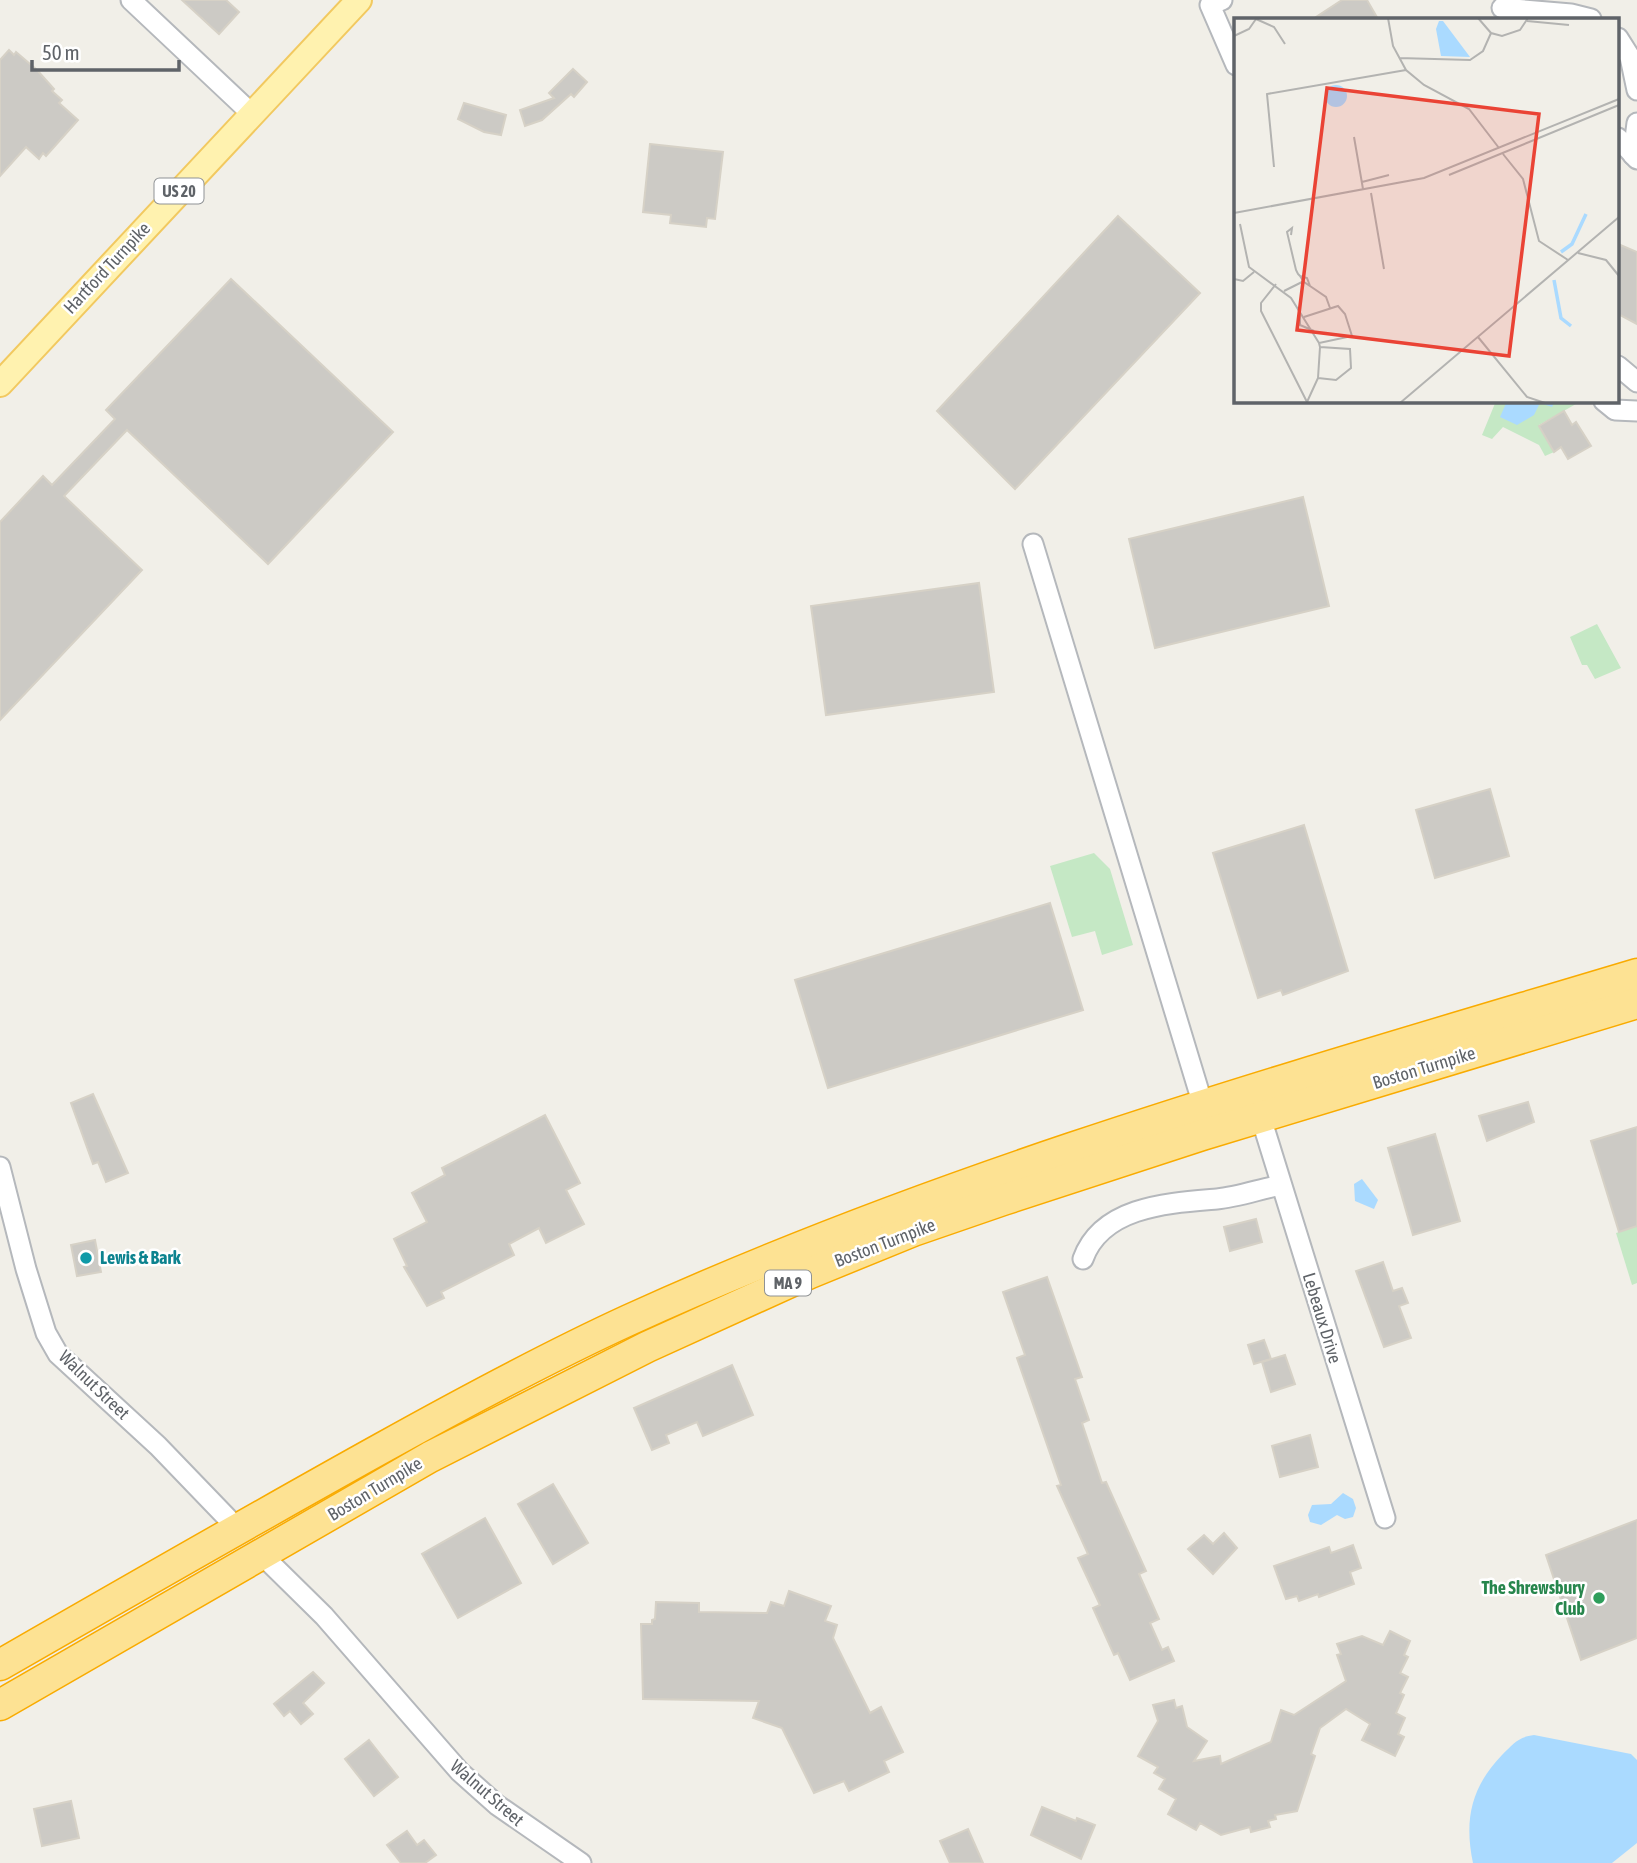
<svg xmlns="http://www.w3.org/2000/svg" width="1637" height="1863" viewBox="0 0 1637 1863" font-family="'Asap Condensed',sans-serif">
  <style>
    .green { fill: #c5e8c5 }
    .water { fill: #aadaff }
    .building { fill: #cccac5; stroke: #d6d1c6; stroke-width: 2 }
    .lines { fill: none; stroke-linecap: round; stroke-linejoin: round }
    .minor-casing { stroke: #b5b8bc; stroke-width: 23 }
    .major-casing { stroke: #f2c960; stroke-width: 28 }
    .highway-casing { stroke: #f9ab00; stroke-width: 33 }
    .minor { stroke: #fff; stroke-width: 19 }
    .major { stroke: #fff2af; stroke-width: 24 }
    .highway { stroke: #fde293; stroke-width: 30 }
    .culture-dot { fill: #0f9aa8; stroke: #fff; stroke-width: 2.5 }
    .leisure-dot { fill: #2e9e5b; stroke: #fff; stroke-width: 2.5 }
    .labels { text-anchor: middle; stroke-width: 5; stroke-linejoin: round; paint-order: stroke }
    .shield { fill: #fff; stroke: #8f9295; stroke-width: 2 }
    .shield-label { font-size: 16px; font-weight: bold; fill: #5f6368 }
    .street-label { font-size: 18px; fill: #5f6368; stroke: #fff }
    .culture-label { font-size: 18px; font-weight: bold; fill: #0d838f; stroke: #fff; text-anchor: start }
    .leisure-label { font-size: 18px; font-weight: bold; fill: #27864d; stroke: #fff; text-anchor: end }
    .inset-river { fill: none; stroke: #aadaff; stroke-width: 3.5 }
    .inset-road { fill: none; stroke: #b3b3b1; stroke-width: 2 }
    .view { fill: #ea4335; fill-opacity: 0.15; stroke: #ea4335; stroke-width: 3.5 }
    .inset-edge { fill: none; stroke: #5f6368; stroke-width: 3.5 }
  </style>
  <rect width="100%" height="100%" fill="#f1efe8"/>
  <!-- green -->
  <g class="green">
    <polygon points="1496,401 1575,401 1576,404 1539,425 1554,452 1545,456 1539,445 1503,427 1492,439 1482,435"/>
    <polygon points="1597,624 1621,668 1595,679 1587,665 1582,665 1570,637"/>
    <polygon points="1094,853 1110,869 1133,945 1102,955 1095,931 1072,937 1050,866"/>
    <polygon points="1637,1226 1637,1283 1632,1285 1616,1233"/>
  </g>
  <!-- water -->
  <g class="water">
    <polygon points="1507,401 1555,401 1552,407 1540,403 1534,415 1517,425 1500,417"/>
    <polygon points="1362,1179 1378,1200 1374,1209 1355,1201 1354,1184"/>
    <polygon points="1343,1493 1353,1499 1356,1508 1353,1517 1345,1519 1337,1515 1321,1525 1310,1522 1308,1515 1312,1505 1331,1504"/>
    <path d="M1534,1735L1631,1754L1637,1760V1843L1612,1863H1473C1464,1820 1471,1787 1502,1755C1513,1744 1518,1737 1534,1735Z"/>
  </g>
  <!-- building -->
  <g class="building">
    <polygon points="182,0 226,0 239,12 219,34"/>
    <polygon points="1342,0 1367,0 1378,19 1313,19"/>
    <polygon points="9,50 14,55 16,52 37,70 54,89 52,91 62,100 59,103 78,120 46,156 43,153 39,159 26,147 0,176 0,60"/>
    <polygon points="573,69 587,82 574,97 571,94 542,120 525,126 520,110 554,98 549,93"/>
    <polygon points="464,103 506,115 501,135 484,132 458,119"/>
    <polygon points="650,144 723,152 715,219 707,218 706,227 670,223 671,215 643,212"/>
    <polygon points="1118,216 1200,293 1015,489 937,411"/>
    <polygon points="1618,244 1637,252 1637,324 1618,314"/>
    <polygon points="231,279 393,432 268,564 127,430 64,496 142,570 0,720 0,522 43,476 52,485 115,419 106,410"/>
    <polygon points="1564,411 1572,425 1576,422 1591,446 1568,459 1561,447 1554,452 1539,426"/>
    <polygon points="1303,497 1329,606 1155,648 1129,539"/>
    <polygon points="979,583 994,692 826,715 811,606"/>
    <polygon points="1490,789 1509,856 1435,878 1416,810"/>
    <polygon points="1304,825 1348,971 1283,995 1281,990 1258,998 1213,853"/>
    <polygon points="1050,903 1083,1010 828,1088 795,980"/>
    <polygon points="93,1094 128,1173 106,1182 98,1162 93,1164 71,1103"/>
    <polygon points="1528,1102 1534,1122 1487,1141 1479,1116"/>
    <polygon points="545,1115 580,1183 566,1190 584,1224 546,1243 539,1228 509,1244 514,1255 441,1292 444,1298 427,1306 404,1267 407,1266 394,1239 427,1222 412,1193 445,1175 442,1168"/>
    <polygon points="1637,1127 1637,1226 1619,1232 1591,1141"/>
    <polygon points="1435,1134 1460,1221 1413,1235 1388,1148"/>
    <polygon points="1256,1219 1262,1242 1230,1251 1224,1227"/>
    <polygon points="95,1240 101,1272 77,1276 71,1245"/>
    <polygon points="1383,1262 1393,1291 1402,1288 1408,1303 1399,1306 1411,1338 1384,1347 1356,1271"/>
    <polygon points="1047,1277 1082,1377 1075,1379 1089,1420 1082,1423 1102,1483 1106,1482 1146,1571 1139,1574 1159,1619 1150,1623 1162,1650 1168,1647 1174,1661 1130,1680 1118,1653 1114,1655 1093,1608 1100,1605 1078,1558 1088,1554 1057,1486 1061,1485 1017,1358 1025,1355 1003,1292"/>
    <polygon points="1264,1340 1271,1359 1254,1364 1248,1345"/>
    <polygon points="1285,1355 1295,1384 1271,1392 1262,1362"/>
    <polygon points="732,1365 753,1415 703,1436 697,1422 666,1435 669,1443 652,1450 634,1408"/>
    <polygon points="1310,1435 1318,1467 1280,1477 1272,1446"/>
    <polygon points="553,1484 588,1543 553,1564 518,1504"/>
    <polygon points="485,1518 521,1583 458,1618 422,1554"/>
    <polygon points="1637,1520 1637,1638 1581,1660 1546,1555"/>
    <polygon points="1224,1533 1237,1548 1213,1574 1188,1549 1204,1535 1213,1544"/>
    <polygon points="1353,1545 1361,1568 1350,1572 1354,1584 1319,1597 1318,1594 1299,1601 1297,1596 1286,1599 1274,1566 1329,1547 1331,1553"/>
    <polygon points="789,1591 831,1606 825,1621 837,1625 833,1638 870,1713 881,1707 903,1752 884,1761 889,1772 849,1791 844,1781 814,1793 782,1728 753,1718 759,1701 643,1699 641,1624 652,1624 652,1620 655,1619 656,1602 699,1603 699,1612 767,1613 771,1602 784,1606"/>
    <polygon points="1390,1631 1410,1641 1404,1655 1408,1657 1400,1673 1408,1677 1400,1693 1404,1695 1396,1713 1405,1718 1398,1734 1404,1737 1395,1756 1362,1740 1370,1724 1346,1709 1320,1728 1311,1754 1315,1756 1297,1811 1275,1815 1276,1819 1268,1821 1270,1827 1251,1832 1250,1827 1221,1835 1200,1823 1196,1830 1168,1814 1176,1799 1159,1789 1165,1779 1154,1773 1158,1767 1138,1756 1158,1721 1153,1705 1174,1700 1176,1708 1182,1706 1187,1727 1207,1741 1194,1761 1220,1756 1221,1764 1271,1742 1281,1710 1294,1715 1346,1681 1337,1655 1341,1654 1337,1644 1362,1636 1383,1645"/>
    <polygon points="313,1672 324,1683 303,1703 313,1714 301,1724 290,1711 284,1716 274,1704"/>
    <polygon points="369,1740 398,1777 374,1796 345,1759"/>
    <polygon points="71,1801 79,1838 42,1846 34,1809"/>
    <polygon points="1042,1807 1076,1821 1077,1818 1095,1825 1081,1859 1031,1835"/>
    <polygon points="968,1829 983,1863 950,1863 940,1841"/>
    <polygon points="407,1831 417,1845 424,1840 436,1855 425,1863 401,1863 387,1845"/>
  </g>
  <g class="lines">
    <defs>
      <g id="minor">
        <polyline points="131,0 252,114"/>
        <polyline points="1222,0 1210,5 1236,65"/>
        <polyline points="1502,8 1571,14 1591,19"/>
        <polyline points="1618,38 1630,57 1637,90"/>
        <polyline points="1618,138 1637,159"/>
        <polyline points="1633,155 1637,123"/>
        <polyline points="1618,366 1637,382"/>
        <polyline points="1604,401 1615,410 1637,411"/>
        <polyline points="1033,544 1203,1105"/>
        <polyline points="1261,1118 1385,1518"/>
        <polyline points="0,1167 26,1269 46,1333 58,1354 158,1446 237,1528"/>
        <path d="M1083,1259C1102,1206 1169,1203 1217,1199C1238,1197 1260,1189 1281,1185"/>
        <polyline points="262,1555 324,1616 460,1772 497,1805 581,1863"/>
      </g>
      <polyline id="major" points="0,384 359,0"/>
      <g id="highway">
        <path d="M0,1665C127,1592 254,1519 382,1448C463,1403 544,1359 629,1320C953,1172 1297,1076 1637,974"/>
        <polyline points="0,1705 430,1457 647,1347 810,1273 913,1231 1003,1200 1202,1135 1637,1003"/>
      </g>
    </defs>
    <!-- minor casing -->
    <use href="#minor" class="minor-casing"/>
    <!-- major casing -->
    <use href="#major" class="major-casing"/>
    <!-- highway casing -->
    <use href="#highway" class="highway-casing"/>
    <!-- minor -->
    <use href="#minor" class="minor"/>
    <!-- major -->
    <use href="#major" class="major"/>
    <!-- highway -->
    <use href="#highway" class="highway"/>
  </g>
  <!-- markers -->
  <circle class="culture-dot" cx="86" cy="1258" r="7"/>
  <circle class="leisure-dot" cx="1599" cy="1598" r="7"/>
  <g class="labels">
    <!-- shield labels -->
    <g class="shield">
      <rect x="154.5" y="178.5" width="49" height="25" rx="5"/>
      <rect x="765" y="1270.5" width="46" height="25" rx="5"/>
    </g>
    <g class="shield-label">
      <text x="179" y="197">US 20</text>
      <text x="788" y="1289">MA 9</text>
    </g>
    <!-- street labels -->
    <g class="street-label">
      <text transform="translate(107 268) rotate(-47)" y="6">Hartford Turnpike</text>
      <text transform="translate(1424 1068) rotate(-17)" y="6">Boston Turnpike</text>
      <text transform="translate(885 1243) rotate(-21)" y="6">Boston Turnpike</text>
      <text transform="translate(1322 1318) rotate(73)" y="6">Lebeaux Drive</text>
      <text transform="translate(94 1385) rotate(44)" y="6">Walnut Street</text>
      <text transform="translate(375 1489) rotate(-31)" y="6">Boston Turnpike</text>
      <text transform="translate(487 1793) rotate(41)" y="6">Walnut Street</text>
    </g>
    <!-- culture labels -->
    <g class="culture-label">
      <text x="100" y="1264">Lewis &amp; Bark</text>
    </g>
    <!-- leisure labels -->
    <g class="leisure-label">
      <text x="1585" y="1594">The Shrewsbury<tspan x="1585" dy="21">Club</tspan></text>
    </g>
  </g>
  <!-- overview -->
  <g transform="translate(1234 18)">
    <rect width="385" height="385" fill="#f1efe8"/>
    <path d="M205,3H209L236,39L207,38L202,11ZM91 78a11 11 0 1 1 22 0a11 11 0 1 1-22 0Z" fill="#aadaff"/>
    <path class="inset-river" d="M327,234L338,226L352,196M320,262L327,300L337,308"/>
    <path class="inset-road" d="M154,0L159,28L172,52L190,67L235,91L265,130M244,0L257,15L268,18L286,12L294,0M22,1L40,9L51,26M293,3L335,7M0,18L15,11L22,1M165,40L236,42L249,33L257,15M120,119L129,171M269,136L289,161L305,223L334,242M40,149L33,76L172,52M215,157L385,87M128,164L155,157M137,175L150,251M0,195L190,160L385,81M6,206L15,249L57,280L85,325M57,217L58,210L53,214L62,252L64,256L66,258L70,264L76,268L73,260L66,258M344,235L372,242L385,258M0,261L9,263L20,254M42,266L27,285V293L73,384M76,268L92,279L96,290M50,273L70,263M66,292V307L80,313M70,299L104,288L111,296L118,318L85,325L86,329M244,319L293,379L311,385M84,360L102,362L117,350L116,331L86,329M73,384L84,360L86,329M166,385L385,199"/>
    <path class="view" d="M93,70L305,96L275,338L63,312Z"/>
    <rect width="385" height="385" class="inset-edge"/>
  </g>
  <!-- scale -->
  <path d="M32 60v10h147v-10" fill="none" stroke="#5f6368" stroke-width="3.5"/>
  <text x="42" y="60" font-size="21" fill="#5f6368" stroke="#ffffff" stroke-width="5" paint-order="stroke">50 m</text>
</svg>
